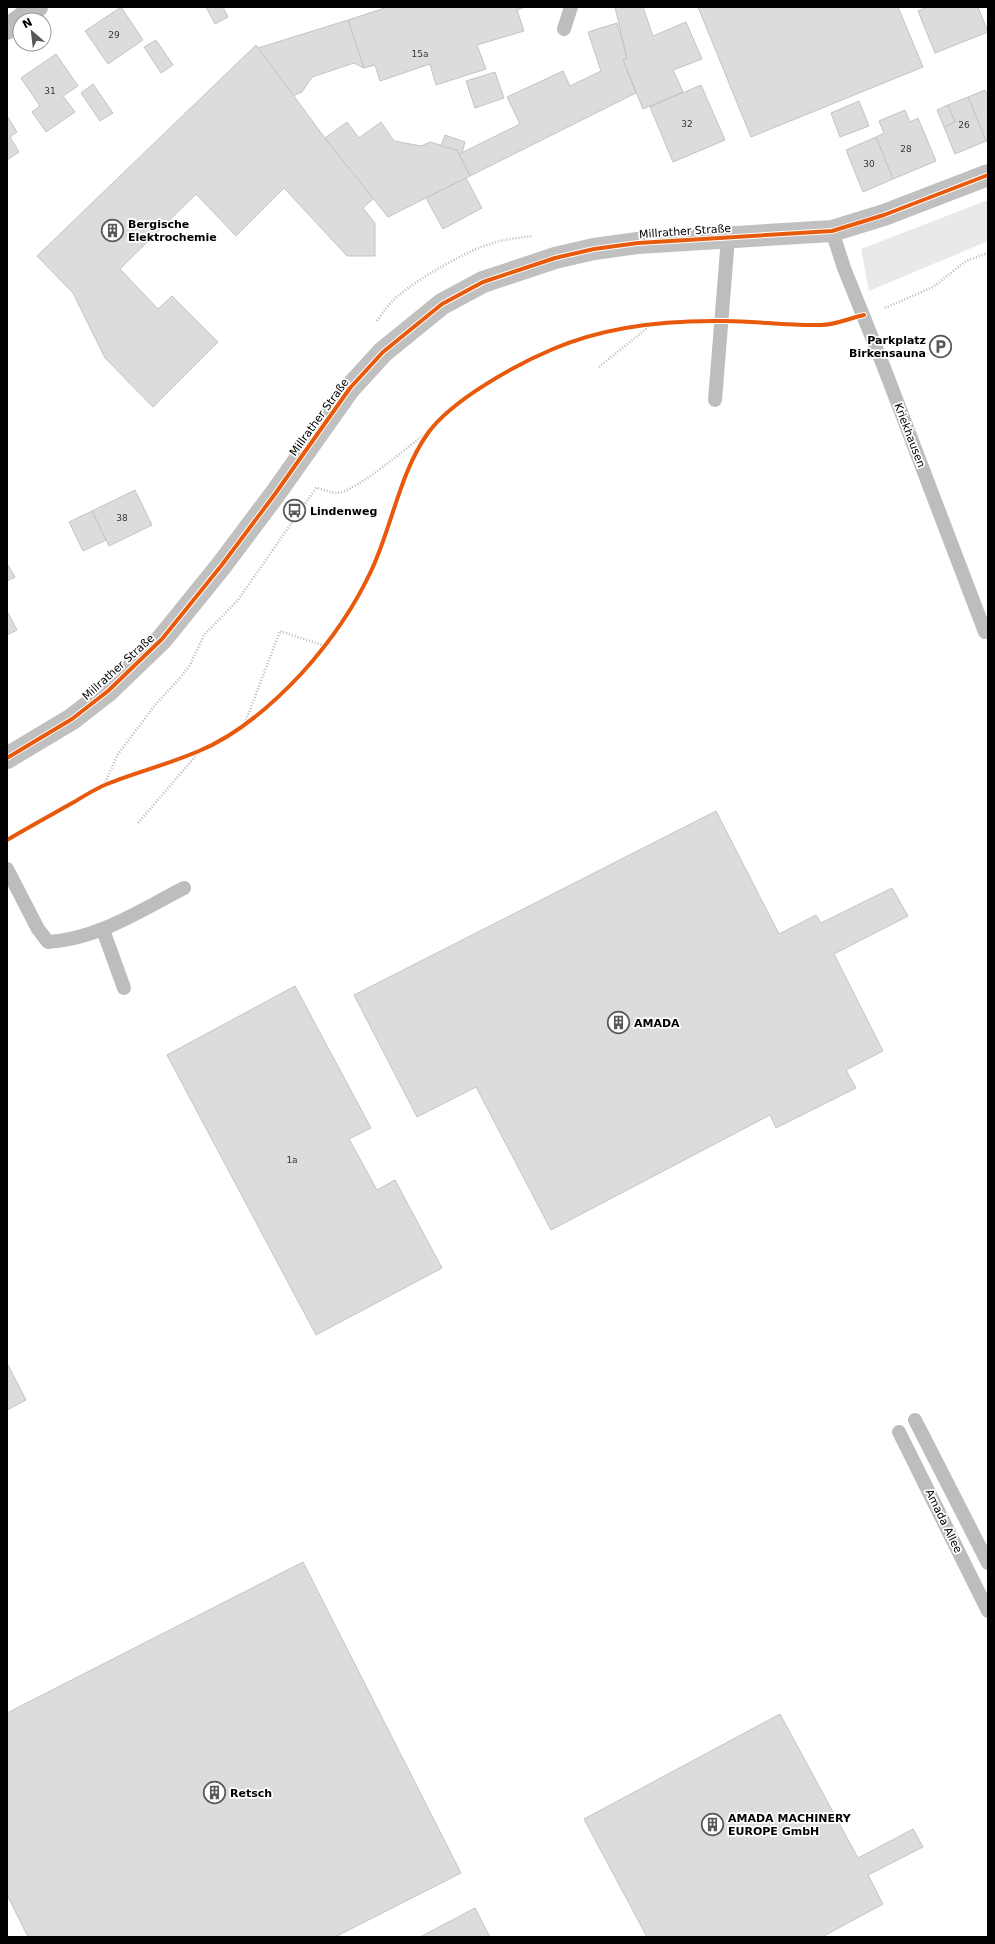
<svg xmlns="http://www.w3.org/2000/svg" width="995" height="1944" viewBox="0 0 995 1944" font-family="'DejaVu Sans',sans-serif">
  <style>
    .green { fill: #e9e9e9 }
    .building { fill: #dcdcdc; stroke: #c4c4c4 }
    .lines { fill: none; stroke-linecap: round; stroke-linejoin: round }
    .path { stroke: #b8b8b8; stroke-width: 2.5; stroke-dasharray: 1 2; stroke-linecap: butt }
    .lane { stroke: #bdbdbd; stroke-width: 14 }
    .street { stroke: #bdbdbd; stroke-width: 22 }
    .secondary { stroke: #c0c0c0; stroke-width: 22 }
    .cycleway-casing { stroke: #fff; stroke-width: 6 }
    .cycleway { stroke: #e8590c; stroke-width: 4 }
    .labels { text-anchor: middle; stroke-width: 3.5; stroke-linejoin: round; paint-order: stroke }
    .number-label { font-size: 9px; fill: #373737 }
    .poi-label { font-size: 11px; font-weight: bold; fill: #000; stroke: #fff; text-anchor: start }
    .street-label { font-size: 11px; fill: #000; stroke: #fff }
  </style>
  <rect width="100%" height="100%" fill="#fff"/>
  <!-- green -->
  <polygon class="green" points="988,200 988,241 869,291 861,249"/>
  <!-- building -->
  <g class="building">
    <polygon points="121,7 143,40 108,64 85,31"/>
    <polygon points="206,7 223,7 228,17 215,24"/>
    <polygon points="388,7 525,7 517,10 524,31 477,45 486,69 436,85 430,64 380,81 375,65 364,68 348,20"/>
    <polygon points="615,7 643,7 653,36 686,22 702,59 673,70 683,92 643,109 623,60 627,58"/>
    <polygon points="698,7 898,7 923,67 751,137"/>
    <polygon points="927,7 978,7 988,32 935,53 918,11"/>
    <polygon points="348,20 364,68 354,63 312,77 302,92 293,96 258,48"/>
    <polygon points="617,23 627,58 623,60 636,93 470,176 459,154 520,124 507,97 563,71 570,86 601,71 588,32"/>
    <polygon points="156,40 173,65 161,73 144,47"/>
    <polygon points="256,45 325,138 374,198 363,208 375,223 375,256 347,256 284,188 236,236 196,194 120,269 158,309 172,296 218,342 153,407 105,358 73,293 37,256"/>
    <polygon points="56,54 78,86 63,96 75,112 46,132 32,112 40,106 21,78"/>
    <polygon points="495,72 504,98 475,108 466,81"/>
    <polygon points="93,84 113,113 100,121 81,93"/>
    <polygon points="701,85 725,140 673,162 650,107"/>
    <polygon points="985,90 988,96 988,140 986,141 968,97"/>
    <polygon points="968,97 986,141 955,154 944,127 955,122 948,105"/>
    <polygon points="859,101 869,126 840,137 831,113"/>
    <polygon points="948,105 955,122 944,127 937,110"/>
    <polygon points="905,110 910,122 918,118 936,161 893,179 876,137 884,133 879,121"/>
    <polygon points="7,116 17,132 10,137 19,152 7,160"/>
    <polygon points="347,122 359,138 381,122 394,141 421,146 430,142 457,150 470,176 388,217 325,138"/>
    <polygon points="445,135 465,142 462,153 459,154 457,150 441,146"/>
    <polygon points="876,137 893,179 863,192 846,150"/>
    <polygon points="466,178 482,208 443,229 426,198"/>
    <polygon points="135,490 152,525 109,546 92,511"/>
    <polygon points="92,511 106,540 83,551 69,522"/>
    <polygon points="8,565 15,577 7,581 7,566"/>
    <polygon points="7,611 17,630 7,635"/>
    <polygon points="716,811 779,934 816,915 821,923 892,888 908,916 834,954 883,1051 846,1070 856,1088 776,1128 770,1115 551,1230 476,1087 417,1117 354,995"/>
    <polygon points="295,986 371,1128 349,1139 377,1190 395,1180 442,1268 316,1335 167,1055"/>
    <polygon points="7,1363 26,1400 7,1410"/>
    <polygon points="303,1562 461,1873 335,1937 28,1937 7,1895 7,1713"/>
    <polygon points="780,1714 858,1858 913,1829 923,1847 868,1875 883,1904 822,1937 647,1937 584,1819"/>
    <polygon points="475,1908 490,1937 420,1937"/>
  </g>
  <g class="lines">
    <!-- path -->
    <g class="path">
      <polyline points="885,308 933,287 966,261 988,253"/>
      <path d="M377,321C384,311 390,302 399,295C421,277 466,251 493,243C505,239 519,238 532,236"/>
      <polyline points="599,367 652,324"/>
      <polyline points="245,723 280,631 325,646"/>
      <path d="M104,785L118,754L155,705L180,678L190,665L204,635L238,600L316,488C323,489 331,493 337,493C356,492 411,444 429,431"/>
      <polyline points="138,823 200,751"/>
    </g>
    <!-- lane -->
    <g class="lane">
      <polyline points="564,29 571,7"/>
      <polyline points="832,231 844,268 885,370 985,632"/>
      <polyline points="715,400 728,238"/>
      <path d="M7,869L38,929L48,942C98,939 141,910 184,888"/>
      <polyline points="103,930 124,988"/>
      <polyline points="915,1420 988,1563"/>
      <polyline points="899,1432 988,1611"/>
    </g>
    <!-- street -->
    <polyline class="street" points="7,29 37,7"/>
    <!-- secondary -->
    <polyline class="secondary" points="7,758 72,719 108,691 162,639 221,566 275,494 350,388 383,352 442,304 483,282 555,258 594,249 638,243 832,231 884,215 988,175"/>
    <defs>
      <g id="cycleway">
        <polyline points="7,758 72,719 108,691 162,639 221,566 275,494 350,388 383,352 442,304 483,282 555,258 594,249 638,243 832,231 884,215 988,175"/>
        <path d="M7,840C29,827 51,815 74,802C84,796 95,789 107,784C137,772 169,764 199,751C238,735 274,703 302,673C330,642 355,606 372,569C392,526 400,472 428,433C452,400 515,365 553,349C606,326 666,320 724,321C756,321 789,326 821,325C835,325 850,318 864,315"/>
      </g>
    </defs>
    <!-- cycleway casing -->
    <use href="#cycleway" class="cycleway-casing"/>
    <!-- cycleway -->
    <use href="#cycleway" class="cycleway"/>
  </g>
  <!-- icons -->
  <defs>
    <symbol id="building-ring" viewBox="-11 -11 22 22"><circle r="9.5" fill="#fff" stroke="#595959" stroke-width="1.5"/><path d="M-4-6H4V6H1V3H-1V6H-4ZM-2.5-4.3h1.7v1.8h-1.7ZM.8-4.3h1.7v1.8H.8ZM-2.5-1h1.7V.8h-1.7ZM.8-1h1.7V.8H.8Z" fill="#595959"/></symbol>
    <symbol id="parking-ring" viewBox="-11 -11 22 22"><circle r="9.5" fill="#fff" stroke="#595959" stroke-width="1.5"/><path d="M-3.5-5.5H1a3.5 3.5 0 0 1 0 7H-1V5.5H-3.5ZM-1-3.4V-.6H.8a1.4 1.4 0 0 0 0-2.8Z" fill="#595959"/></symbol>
    <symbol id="bus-ring" viewBox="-11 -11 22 22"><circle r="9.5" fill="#fff" stroke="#595959" stroke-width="1.5"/><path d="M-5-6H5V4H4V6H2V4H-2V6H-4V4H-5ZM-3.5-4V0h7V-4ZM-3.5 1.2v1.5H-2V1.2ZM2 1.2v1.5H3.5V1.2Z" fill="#595959"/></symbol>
  </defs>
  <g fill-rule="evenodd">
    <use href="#building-ring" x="100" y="218" width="25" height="25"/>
    <use href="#parking-ring" x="928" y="334" width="25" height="25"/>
    <use href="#bus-ring" x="282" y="498" width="25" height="25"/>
    <use href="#building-ring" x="606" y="1010" width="25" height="25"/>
    <use href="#building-ring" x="202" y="1780" width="25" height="25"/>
    <use href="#building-ring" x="700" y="1812" width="25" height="25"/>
  </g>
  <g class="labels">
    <!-- number labels -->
    <g class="number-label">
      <text x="114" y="38">29</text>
      <text x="420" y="57">15a</text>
      <text x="50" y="94">31</text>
      <text x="687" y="127">32</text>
      <text x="964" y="128">26</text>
      <text x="906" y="152">28</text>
      <text x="869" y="167">30</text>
      <text x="122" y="521">38</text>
      <text x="292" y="1163">1a</text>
    </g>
    <!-- poi labels -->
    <g class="poi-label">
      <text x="128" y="228">Bergische<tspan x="128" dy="13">Elektrochemie</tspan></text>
      <text x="926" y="344" text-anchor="end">Parkplatz<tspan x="926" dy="13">Birkensauna</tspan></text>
      <text x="310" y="515">Lindenweg</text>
      <text x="634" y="1027">AMADA</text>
      <text x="230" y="1797">Retsch</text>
      <text x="728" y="1822">AMADA MACHINERY<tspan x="728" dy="13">EUROPE GmbH</tspan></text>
    </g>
    <!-- street labels -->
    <g class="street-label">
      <text transform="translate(685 231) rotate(-4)" y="4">Millrather Straße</text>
      <text transform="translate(319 417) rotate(-54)" y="4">Millrather Straße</text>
      <text transform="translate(910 435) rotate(69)" y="4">Kriekhausen</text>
      <text transform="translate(118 667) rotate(-42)" y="4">Millrather Straße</text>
      <text transform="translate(944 1521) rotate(64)" y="4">Amada Allee</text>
    </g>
  </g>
  <!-- border -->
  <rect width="995" height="1944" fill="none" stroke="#000000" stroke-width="16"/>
  <!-- north arrow -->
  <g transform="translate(32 32) rotate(332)"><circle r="19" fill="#ffffff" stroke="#999999"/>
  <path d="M0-3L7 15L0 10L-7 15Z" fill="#595959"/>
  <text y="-6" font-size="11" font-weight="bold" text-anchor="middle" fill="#000000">N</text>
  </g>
</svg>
